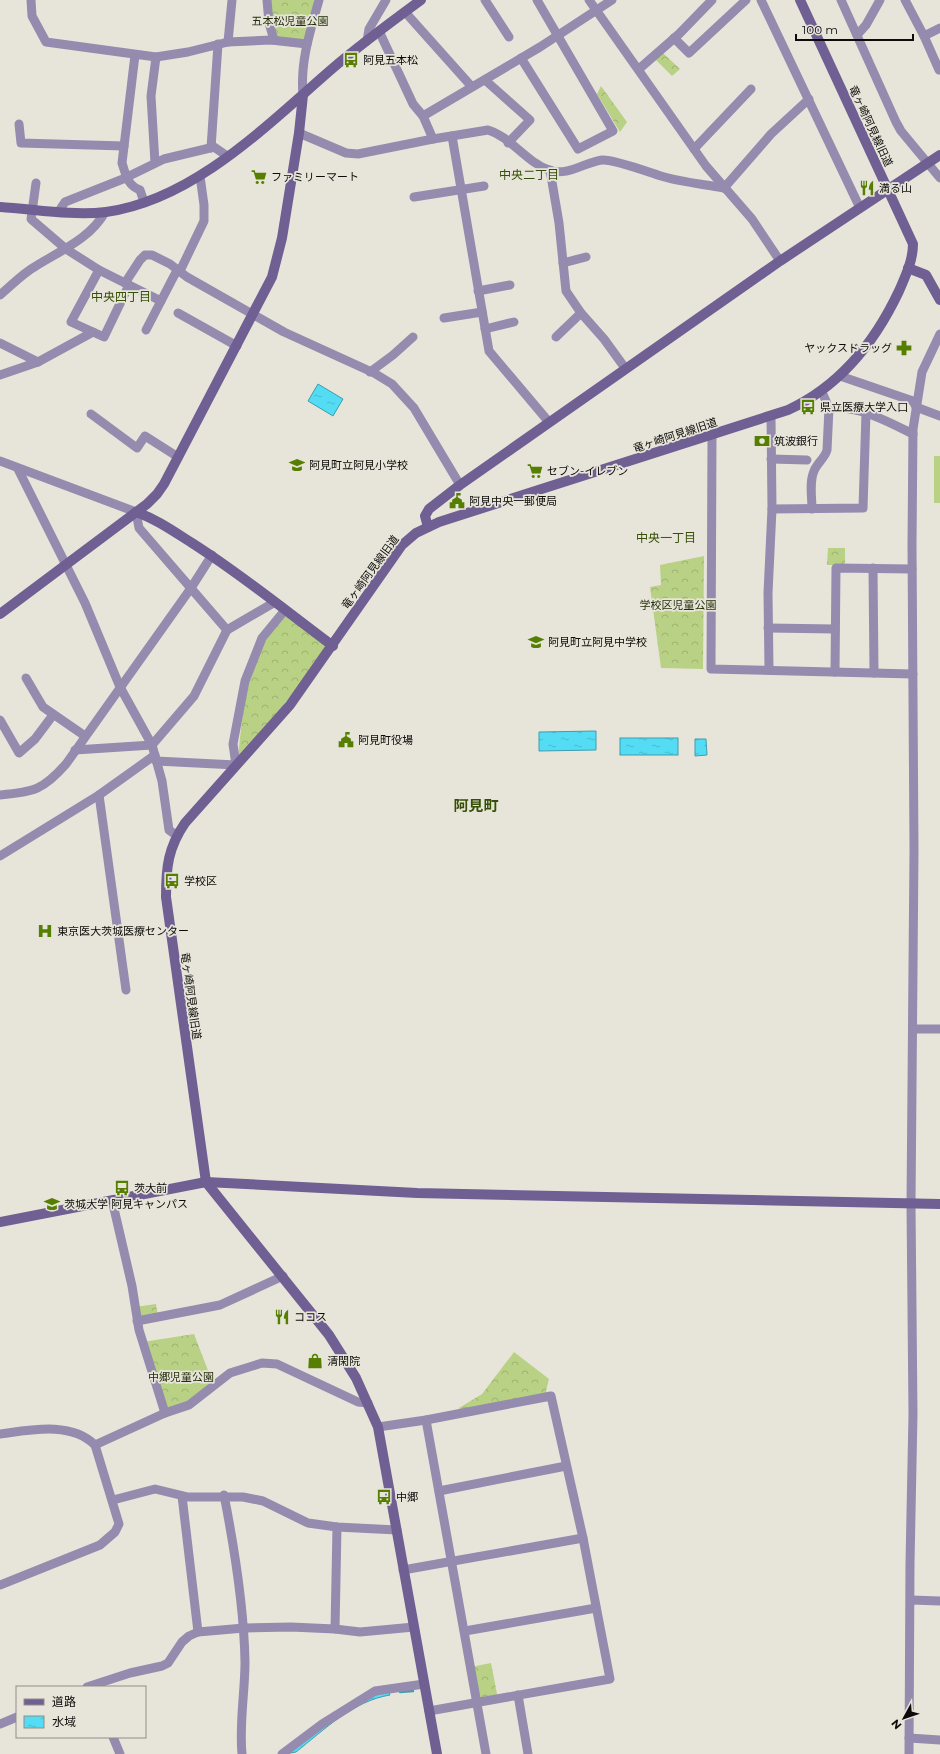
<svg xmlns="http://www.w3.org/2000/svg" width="940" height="1754" viewBox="0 0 940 1754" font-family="Montserrat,'Noto Sans JP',sans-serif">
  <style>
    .forest { fill: url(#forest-crowns) }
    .pitch { fill: #b8d184 }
    .water { fill: url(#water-ripples); stroke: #3e9dad }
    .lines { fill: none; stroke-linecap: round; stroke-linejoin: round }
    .stream { stroke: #3e9dad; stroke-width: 2.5 }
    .street { stroke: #958baf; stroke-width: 9 }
    .secondary { stroke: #6f5f93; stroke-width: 10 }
    .labels { text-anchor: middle; stroke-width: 3.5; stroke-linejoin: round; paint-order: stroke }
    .park-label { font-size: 11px; fill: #242f09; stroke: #e7e5da }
    .poi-label { font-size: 11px; fill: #0c0b08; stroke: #e7e5da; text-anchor: start }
    .street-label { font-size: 11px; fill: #0c0b08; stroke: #e7e5da }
    .neighbourhood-label { font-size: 12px; fill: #355006; stroke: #e7e5da }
    .district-label { font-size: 15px; font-weight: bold; fill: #355006; stroke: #e7e5da }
  </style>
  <defs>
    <pattern id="forest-crowns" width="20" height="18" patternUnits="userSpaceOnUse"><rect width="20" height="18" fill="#b8d184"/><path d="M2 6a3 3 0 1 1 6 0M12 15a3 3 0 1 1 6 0" fill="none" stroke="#9db270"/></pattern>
    <pattern id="water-ripples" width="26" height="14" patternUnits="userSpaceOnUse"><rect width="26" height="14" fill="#54dcf4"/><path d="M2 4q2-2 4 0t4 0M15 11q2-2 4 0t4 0" fill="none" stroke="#48bbd0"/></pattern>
  </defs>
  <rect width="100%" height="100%" fill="#e7e5da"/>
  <!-- forest -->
  <g class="forest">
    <polygon points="267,0 319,0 307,44 274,40"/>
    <polygon points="663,53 680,69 672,76 655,59"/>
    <polygon points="601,86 627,122 620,132 597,94"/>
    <polygon points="828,548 845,548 845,565 827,565"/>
    <polygon points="704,556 703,669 661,668 650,587 661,585 660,565"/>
    <path d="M286,615L328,648L281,708L238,757C242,722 244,684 259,652C266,638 276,626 286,615Z"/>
    <polygon points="156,1304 158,1317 137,1321 135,1307"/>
    <polygon points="194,1334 214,1386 189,1405 165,1413 143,1342"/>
    <polygon points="514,1352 549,1379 546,1391 550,1395 461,1413 459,1408 482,1394"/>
    <polygon points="491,1663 498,1699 477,1703 471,1667"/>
  </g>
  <!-- pitch -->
  <rect class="pitch" x="934" y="456" width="6" height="47"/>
  <!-- water -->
  <g class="water">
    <polygon points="318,384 343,399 333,416 308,401"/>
    <polygon points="596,731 596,750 539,751 539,732"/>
    <rect x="620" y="738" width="58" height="17"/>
    <polygon points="695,739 706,739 707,755 695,756"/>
    <path d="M388,1691L390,1695C353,1701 324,1730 296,1752L285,1754L365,1699Z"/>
  </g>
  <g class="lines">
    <!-- stream -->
    <polyline class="stream" points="400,1692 413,1691"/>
    <!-- street -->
    <g class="street">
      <polyline points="31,0 32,16 46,42 156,57 188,52 228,42 271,40 307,44"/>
      <polyline points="267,0 269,23 274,40"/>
      <polyline points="485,0 509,37"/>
      <polyline points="589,0 706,166 752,219 780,261"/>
      <polyline points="761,0 860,208"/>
      <polyline points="841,0 896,122 901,131 940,178"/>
      <polyline points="905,0 924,36 940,28"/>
      <polyline points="405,12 472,87"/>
      <polyline points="379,31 413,104 423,116 433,139"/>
      <polyline points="857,35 866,25 880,0"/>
      <polyline points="924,36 939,70"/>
      <polyline points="674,38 689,53 746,0"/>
      <polyline points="367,41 369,29 386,0"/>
      <polyline points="228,42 232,0"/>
      <path d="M135,55L122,163C126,175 127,185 140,190L144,202"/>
      <polyline points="521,58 578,149 613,131 537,0"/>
      <polyline points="639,69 679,34 712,0"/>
      <polyline points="485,80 530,120 508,143"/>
      <path d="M303,95C300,62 310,32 319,0"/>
      <polyline points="423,116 540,47 612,0"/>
      <polyline points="19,124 21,143 124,146"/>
      <path d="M299,133L346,153L358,154L433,139L488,130C511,137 526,162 549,170C567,177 585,162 602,160C614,159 648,172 661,176C680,182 703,184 724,188"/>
      <polyline points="452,136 489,351 548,421"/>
      <polyline points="211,148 218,44"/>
      <polyline points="694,149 751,89"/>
      <polyline points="155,163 151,96 156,57"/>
      <polyline points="550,170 559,223 566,291 581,313 604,339 625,368"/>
      <polyline points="36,183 31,219 66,249 99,270 71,322 93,332 38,362"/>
      <polyline points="724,188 771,134 809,99"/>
      <polyline points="414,197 484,186"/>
      <polyline points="59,211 65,202 123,179 164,159 214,147 227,156"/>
      <polyline points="563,263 586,257"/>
      <polyline points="125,283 140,260 145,255 152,255 170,264 187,277 284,332 374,373 392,384 414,408 460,485"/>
      <polyline points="129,285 161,301 146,330"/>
      <polyline points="478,291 510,285"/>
      <path d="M0,295C12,285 23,273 36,266C60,251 91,238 105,212"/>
      <polyline points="161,301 175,274 180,271 204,221 204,205 200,176"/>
      <polyline points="178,313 237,346"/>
      <polyline points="444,318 482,312"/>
      <polyline points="485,329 514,322"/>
      <polyline points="93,332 104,337 129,285 99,270"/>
      <polyline points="556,337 581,313"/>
      <polyline points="0,343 38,362 0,375"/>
      <polyline points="370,372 393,355 413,337"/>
      <polyline points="840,376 913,401 916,407 940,416"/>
      <path d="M822,392L829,408C858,405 887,421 913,434"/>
      <polyline points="91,414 137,448 145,436 178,457"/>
      <polyline points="712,436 711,669 913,674"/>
      <polyline points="771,459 807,460"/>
      <polyline points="0,461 136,512 139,528 227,630"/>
      <polyline points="18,469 85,603 120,687 152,745 162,781 169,830 176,835"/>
      <polyline points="772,509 863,508 866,413"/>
      <path d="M812,509C812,497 809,482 814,471C817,463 825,458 827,450L829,408"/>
      <polyline points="873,568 874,673"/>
      <polyline points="768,628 835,629"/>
      <polyline points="769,670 768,593 772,509 771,416"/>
      <polyline points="835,672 836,568 912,569"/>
      <polyline points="26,678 43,707 85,736"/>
      <polyline points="0,720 19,753 35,739 53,715"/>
      <polyline points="75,750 152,745 194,696 227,630 275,602"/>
      <polyline points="156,761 236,765 233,744 245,681 262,638 285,610"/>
      <path d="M0,795C34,792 43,790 66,764L191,588L212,555"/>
      <polyline points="99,795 126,990"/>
      <polyline points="0,856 99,795 155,755"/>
      <polyline points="913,1029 940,1029"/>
      <polyline points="112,1200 132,1286 139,1330 165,1413"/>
      <polyline points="137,1321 220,1305 283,1276"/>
      <polyline points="426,1420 486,1754"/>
      <polyline points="378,1427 426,1420 551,1396 583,1538 610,1679 429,1711"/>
      <path d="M0,1434C30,1430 71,1421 95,1445L119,1524L115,1532L100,1545L0,1585"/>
      <polyline points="95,1445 165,1413 189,1405 230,1373 262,1363 277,1364 358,1402 368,1403"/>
      <polyline points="439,1491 566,1466"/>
      <path d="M224,1495C235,1551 244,1606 245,1662C245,1692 239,1724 242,1754"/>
      <polyline points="182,1496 198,1632"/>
      <polyline points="113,1500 155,1489 188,1497 243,1497 263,1501 308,1523 337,1527 397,1530"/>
      <polyline points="403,1570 583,1538"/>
      <polyline points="911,1600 940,1601"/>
      <polyline points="335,1629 337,1527"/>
      <polyline points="465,1631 596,1608"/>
      <polyline points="87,1687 130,1673 162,1666 168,1663 182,1642 189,1636 198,1632 244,1628 291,1627 335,1629 360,1632 414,1627"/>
      <polyline points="518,1695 528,1754"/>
      <polyline points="0,1724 17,1717"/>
      <polyline points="113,1737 120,1754"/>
      <polyline points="909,1738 940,1740"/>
      <polyline points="282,1754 322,1724 375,1691 424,1684"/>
      <polyline points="909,1754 910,1563 913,1414 911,1204 914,850 912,545 913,429 922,372 940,334"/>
    </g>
    <!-- secondary -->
    <g class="secondary">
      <path d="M0,207C34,209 71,216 106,212C194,200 268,124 333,68C361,44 391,22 421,0"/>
      <polyline points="908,268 926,275 940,300"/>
      <path d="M136,512C156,519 173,531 192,543C241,574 286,611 333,646"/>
      <polyline points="428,527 425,516 429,509 460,485 780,261 940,155"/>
      <polyline points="0,614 147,504 157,494 164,484 272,277 282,238 299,133 303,95"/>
      <polyline points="0,1222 206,1182 417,1193 940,1204"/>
      <path d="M437,1754L378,1427L356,1378L329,1335L206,1182L166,897C166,867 168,848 185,823L290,705L402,545L416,533L439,522L788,410C840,386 875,342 899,291C905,277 913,261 913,244L800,0"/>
    </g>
  </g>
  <!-- icons -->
  <defs>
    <symbol id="bus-bare" viewBox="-9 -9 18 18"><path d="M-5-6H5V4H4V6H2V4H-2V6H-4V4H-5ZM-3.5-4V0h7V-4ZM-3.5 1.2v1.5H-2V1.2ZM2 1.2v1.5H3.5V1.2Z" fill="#567f02" stroke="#e7e5da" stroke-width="2.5" paint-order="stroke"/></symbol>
    <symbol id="supermarket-bare" viewBox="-9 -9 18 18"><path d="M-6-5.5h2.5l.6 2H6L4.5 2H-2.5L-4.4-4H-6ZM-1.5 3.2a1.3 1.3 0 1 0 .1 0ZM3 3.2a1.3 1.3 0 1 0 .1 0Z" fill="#567f02" stroke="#e7e5da" stroke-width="2.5" paint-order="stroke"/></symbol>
    <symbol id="restaurant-bare" viewBox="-9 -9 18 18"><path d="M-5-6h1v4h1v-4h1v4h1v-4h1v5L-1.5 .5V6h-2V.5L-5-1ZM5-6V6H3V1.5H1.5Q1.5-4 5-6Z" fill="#567f02" stroke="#e7e5da" stroke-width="2.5" paint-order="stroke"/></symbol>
    <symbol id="pharmacy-bare" viewBox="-9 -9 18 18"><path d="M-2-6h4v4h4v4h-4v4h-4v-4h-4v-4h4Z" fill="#567f02" stroke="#e7e5da" stroke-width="2.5" paint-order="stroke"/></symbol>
    <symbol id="bank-bare" viewBox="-9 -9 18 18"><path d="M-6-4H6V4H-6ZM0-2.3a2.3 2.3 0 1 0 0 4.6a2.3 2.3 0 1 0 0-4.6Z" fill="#567f02" stroke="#e7e5da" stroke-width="2.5" paint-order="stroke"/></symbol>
    <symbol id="school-bare" viewBox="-9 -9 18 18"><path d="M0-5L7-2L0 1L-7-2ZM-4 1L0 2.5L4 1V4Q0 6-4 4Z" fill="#567f02" stroke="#e7e5da" stroke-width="2.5" paint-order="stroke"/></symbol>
    <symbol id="civic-bare" viewBox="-9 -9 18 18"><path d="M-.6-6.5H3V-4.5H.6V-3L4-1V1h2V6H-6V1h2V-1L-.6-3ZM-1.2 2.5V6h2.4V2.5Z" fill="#567f02" stroke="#e7e5da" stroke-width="2.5" paint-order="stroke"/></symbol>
    <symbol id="hospital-bare" viewBox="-9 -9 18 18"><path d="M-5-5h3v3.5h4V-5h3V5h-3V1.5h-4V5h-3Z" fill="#567f02" stroke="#e7e5da" stroke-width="2.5" paint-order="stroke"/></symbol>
    <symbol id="university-bare" viewBox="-9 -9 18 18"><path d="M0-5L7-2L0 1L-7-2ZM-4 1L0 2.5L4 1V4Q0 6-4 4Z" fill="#567f02" stroke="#e7e5da" stroke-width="2.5" paint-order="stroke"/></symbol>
    <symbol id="shop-bare" viewBox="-9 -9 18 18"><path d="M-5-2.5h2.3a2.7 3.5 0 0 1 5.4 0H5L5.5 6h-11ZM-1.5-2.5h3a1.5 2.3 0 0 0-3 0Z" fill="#567f02" stroke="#e7e5da" stroke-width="2.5" paint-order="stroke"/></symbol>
  </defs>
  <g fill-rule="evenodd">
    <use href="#bus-bare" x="340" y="49" width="22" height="22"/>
    <use href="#supermarket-bare" x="248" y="166" width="22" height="22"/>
    <use href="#restaurant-bare" x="856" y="177" width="22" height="22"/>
    <use href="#pharmacy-bare" x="893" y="337" width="22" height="22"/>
    <use href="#bus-bare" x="797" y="396" width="22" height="22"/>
    <use href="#bank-bare" x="751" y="430" width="22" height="22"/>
    <use href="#school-bare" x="286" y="454" width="22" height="22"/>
    <use href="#supermarket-bare" x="524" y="460" width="22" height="22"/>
    <use href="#civic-bare" x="446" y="490" width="22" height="22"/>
    <use href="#school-bare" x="525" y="631" width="22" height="22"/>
    <use href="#civic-bare" x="335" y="729" width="22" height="22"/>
    <use href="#bus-bare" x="161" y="870" width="22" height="22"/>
    <use href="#hospital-bare" x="34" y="920" width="22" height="22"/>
    <use href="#bus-bare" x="111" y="1177" width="22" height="22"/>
    <use href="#university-bare" x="41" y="1193" width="22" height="22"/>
    <use href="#restaurant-bare" x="271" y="1306" width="22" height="22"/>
    <use href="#shop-bare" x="304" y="1350" width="22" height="22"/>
    <use href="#bus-bare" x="373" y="1486" width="22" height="22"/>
  </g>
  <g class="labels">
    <!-- park labels -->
    <g class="park-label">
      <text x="290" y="25">五本松児童公園</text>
      <text x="678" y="609">学校区児童公園</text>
      <text x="181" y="1381">中郷児童公園</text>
    </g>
    <!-- poi labels -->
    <g class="poi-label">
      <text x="363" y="64">阿見五本松</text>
      <text x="271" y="181">ファミリーマート</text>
      <text x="879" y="192">満る山</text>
      <text x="892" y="352" text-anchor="end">ヤックスドラッグ</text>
      <text x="820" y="411">県立医療大学入口</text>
      <text x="774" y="445">筑波銀行</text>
      <text x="309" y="469">阿見町立阿見小学校</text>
      <text x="547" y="475">セブン-イレブン</text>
      <text x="469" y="505">阿見中央一郵便局</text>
      <text x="548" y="646">阿見町立阿見中学校</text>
      <text x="358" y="744">阿見町役場</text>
      <text x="184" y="885">学校区</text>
      <text x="57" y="935">東京医大茨城医療センター</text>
      <text x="134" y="1192">茨大前</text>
      <text x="64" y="1208">茨城大学 阿見キャンパス</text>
      <text x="294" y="1321">ココス</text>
      <text x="327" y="1365">清閑院</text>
      <text x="396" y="1501">中郷</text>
    </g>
    <!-- street labels -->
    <g class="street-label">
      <text transform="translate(871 126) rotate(65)" y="4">竜ヶ崎阿見線旧道</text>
      <text transform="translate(675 435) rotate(-18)" y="4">竜ヶ崎阿見線旧道</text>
      <text transform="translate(370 572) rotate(-54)" y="4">竜ヶ崎阿見線旧道</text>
      <text transform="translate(191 996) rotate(82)" y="4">竜ヶ崎阿見線旧道</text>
    </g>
    <!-- neighbourhood labels -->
    <g class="neighbourhood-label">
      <text x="529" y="179">中央二丁目</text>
      <text x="121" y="301">中央四丁目</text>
      <text x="666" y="542">中央一丁目</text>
    </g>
    <!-- district labels -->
    <g class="district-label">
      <text x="476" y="811">阿見町</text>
    </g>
  </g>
  <!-- legend -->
  <rect x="16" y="1686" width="130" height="52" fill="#e7e5da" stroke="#8f8e86"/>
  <rect x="24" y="1699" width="20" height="6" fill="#6f5f93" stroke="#8f8e86"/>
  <text x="52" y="1706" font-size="12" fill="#0c0b08">道路</text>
  <rect x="24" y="1716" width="20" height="12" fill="url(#water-ripples)" stroke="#8f8e86"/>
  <text x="52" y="1726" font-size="12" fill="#0c0b08">水域</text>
  <!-- north arrow -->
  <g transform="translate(904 1718) rotate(230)" stroke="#e7e5da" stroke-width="3" paint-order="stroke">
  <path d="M0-3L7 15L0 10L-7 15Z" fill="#0c0b08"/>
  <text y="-6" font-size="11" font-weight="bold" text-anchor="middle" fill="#0c0b08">N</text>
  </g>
  <!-- scale -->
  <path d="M796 34v6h117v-6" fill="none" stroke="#0c0b08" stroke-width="2"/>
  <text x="802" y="34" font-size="12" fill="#0c0b08" stroke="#e7e5da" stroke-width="3" paint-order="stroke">100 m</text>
</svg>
